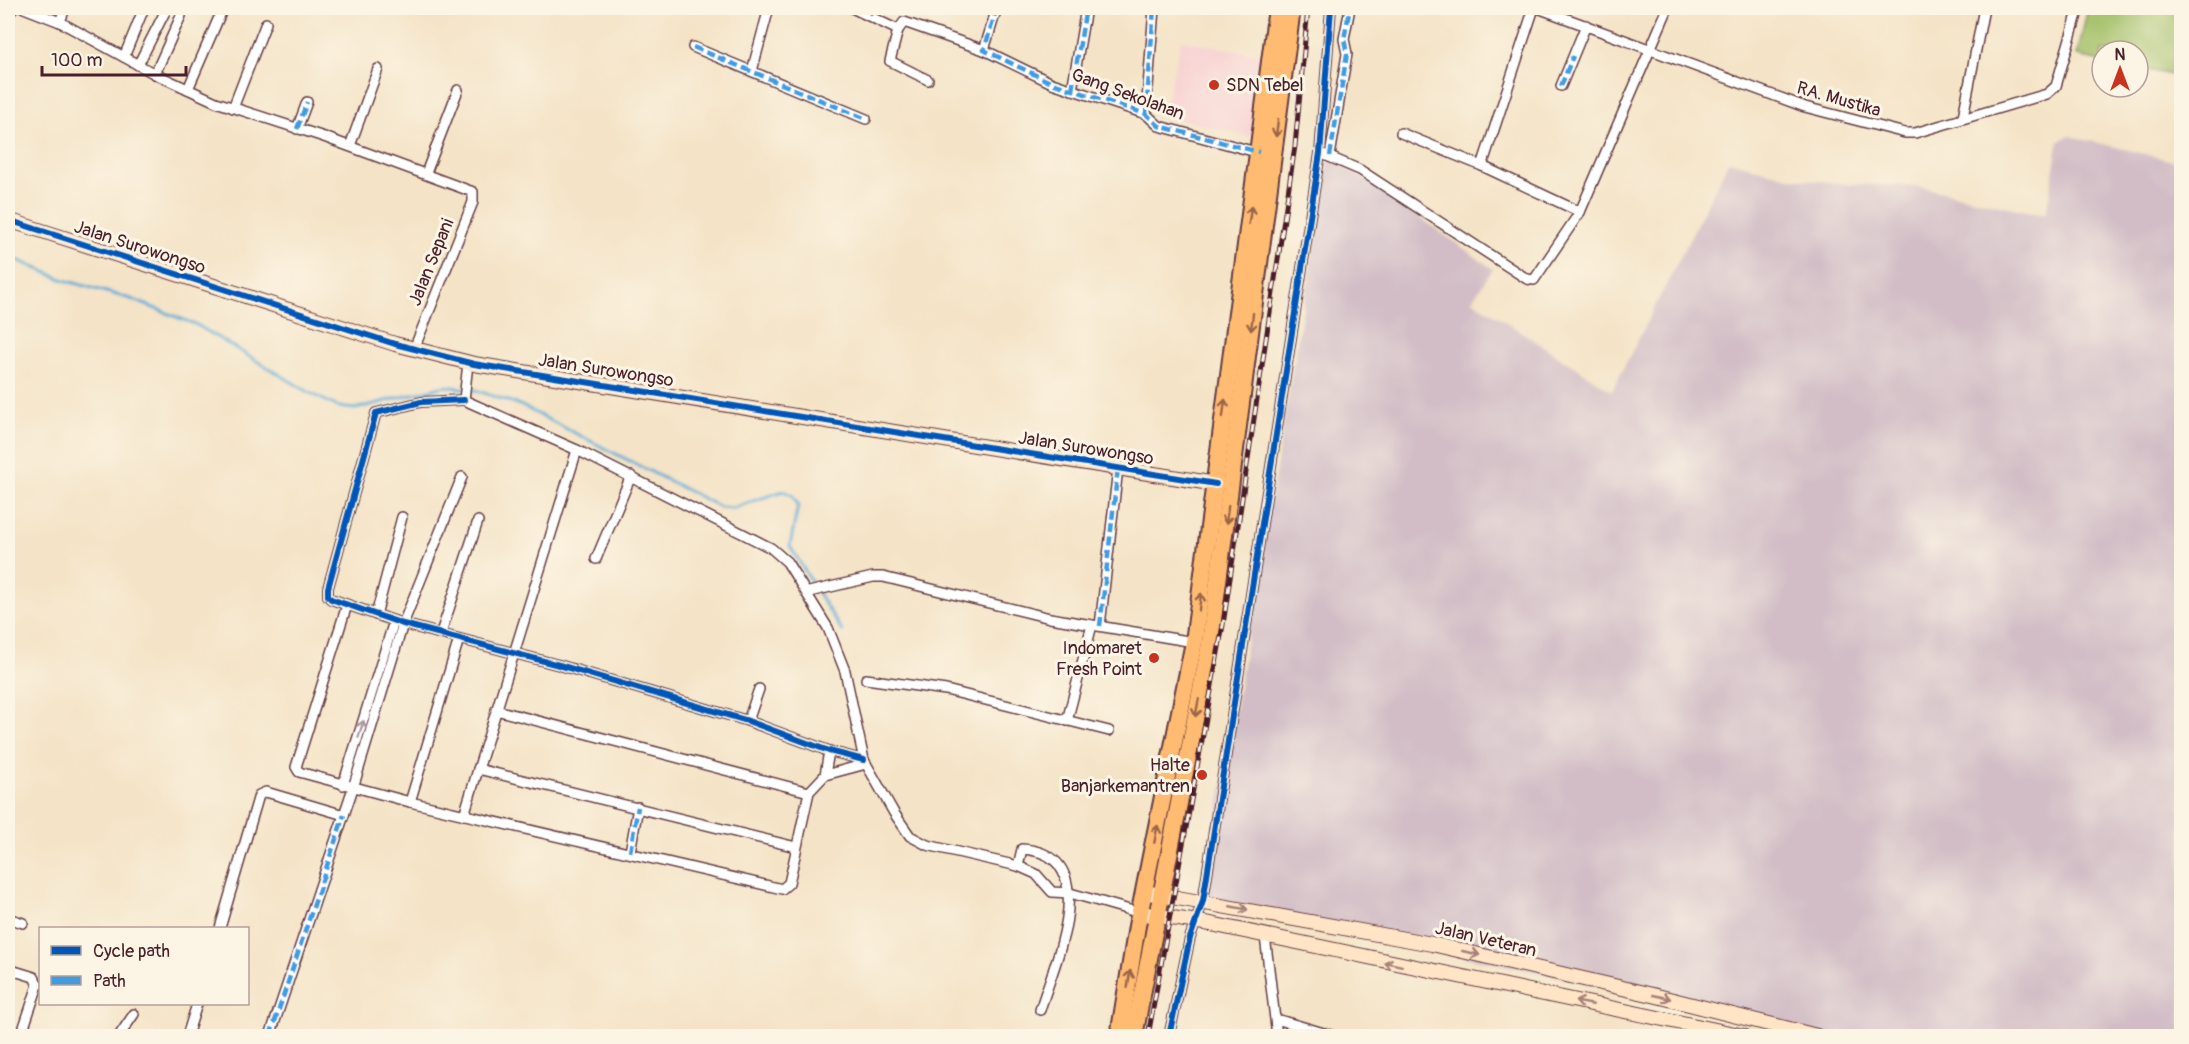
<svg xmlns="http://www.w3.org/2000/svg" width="2189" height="1044" viewBox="0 0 2189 1044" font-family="Pangolin,sans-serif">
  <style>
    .built { fill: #f7cfd1 }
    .industrial { fill: #d2bdc6 }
    .green { fill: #a3c067; stroke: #767049; stroke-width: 1.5 }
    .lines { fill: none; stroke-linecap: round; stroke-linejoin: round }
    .stream { stroke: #5eacd7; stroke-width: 3 }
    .street-casing { stroke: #643c42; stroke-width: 12 }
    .secondary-casing { stroke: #643c42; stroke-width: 16 }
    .highway-casing { stroke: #643c42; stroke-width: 20 }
    .street { stroke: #fff; stroke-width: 9 }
    .secondary { stroke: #ffe4c6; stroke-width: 14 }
    .highway { stroke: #ffbb71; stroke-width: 16 }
    .rail-casing { stroke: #4a1f2b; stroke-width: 5 }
    .rail { stroke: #fcf5e5; stroke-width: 3; stroke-dasharray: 9; stroke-linecap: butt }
    .quiet { stroke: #409be1; stroke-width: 4.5; stroke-dasharray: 9 4.5; stroke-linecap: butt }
    .cycleway-casing { stroke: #fcf5e5; stroke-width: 10 }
    .cycleway { stroke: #0057b8; stroke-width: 6 }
    .oneway { stroke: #9b654a }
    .oneway2 { stroke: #ae9aa0 }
    .oneway3 { stroke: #a48278 }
    .poi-dot { fill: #c8321e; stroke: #fcf5e5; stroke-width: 2 }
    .labels { text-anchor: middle; stroke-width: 6; stroke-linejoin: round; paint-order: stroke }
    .poi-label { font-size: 18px; fill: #4a1f2b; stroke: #fcf5e5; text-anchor: end }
    .street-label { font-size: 18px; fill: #4a1f2b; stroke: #fcf5e5 }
  </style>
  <rect width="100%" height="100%" fill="#fcf5e5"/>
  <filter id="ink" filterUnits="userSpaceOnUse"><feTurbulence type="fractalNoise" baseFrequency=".0167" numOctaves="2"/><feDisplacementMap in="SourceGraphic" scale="12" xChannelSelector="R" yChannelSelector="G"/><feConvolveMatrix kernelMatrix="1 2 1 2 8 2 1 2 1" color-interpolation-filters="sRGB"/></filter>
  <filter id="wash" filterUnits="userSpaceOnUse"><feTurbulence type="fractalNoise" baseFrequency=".008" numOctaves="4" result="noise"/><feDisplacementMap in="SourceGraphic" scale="24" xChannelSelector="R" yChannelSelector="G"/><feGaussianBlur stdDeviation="1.35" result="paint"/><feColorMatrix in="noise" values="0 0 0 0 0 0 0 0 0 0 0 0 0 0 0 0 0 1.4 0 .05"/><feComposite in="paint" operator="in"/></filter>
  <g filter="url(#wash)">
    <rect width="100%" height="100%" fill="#f4e3c6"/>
    <!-- built -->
    <polygon class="built" points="1181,40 1261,55 1252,137 1163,115"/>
    <!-- industrial -->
    <polygon class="industrial" points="2070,136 2181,163 2181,1036 1814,1036 1742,1016 1203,901 1328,161 1340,165 1369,182 1493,269 1472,300 1612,391 1729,161 1792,178 1846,184 1917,186 2031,212 2046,213 2059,140"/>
    <!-- green -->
    <polygon class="green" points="2088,8 2171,8 2181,13 2181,77 2138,68 2138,51 2102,51 2102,61 2077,56"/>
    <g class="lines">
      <!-- stream -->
      <g class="stream">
        <polyline points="8,256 64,280 131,299 197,325 310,393 338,407 355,409 445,386 475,390 520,405 720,507 733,508 783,491 792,495 798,505 790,546 815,588"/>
        <polyline points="818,593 842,631"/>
      </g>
    </g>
  </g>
  <g filter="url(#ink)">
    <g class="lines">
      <defs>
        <g id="street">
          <polyline points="24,8 60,22 155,74 216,102 324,137 473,192 473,202 414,349"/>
          <polyline points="852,8 898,30 890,61 928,80"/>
          <polyline points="997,8 984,50 1052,83 1146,114 1159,126 1260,153"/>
          <polyline points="1538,8 1805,107 1905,133 1915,133 2047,94 2056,86 2079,8"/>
          <polyline points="8,16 13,8"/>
          <polyline points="60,22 65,8"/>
          <polyline points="898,30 904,22 984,50"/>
          <polyline points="693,47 866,119"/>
          <polyline points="124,57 144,8"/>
          <polyline points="138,65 167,8"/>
          <polyline points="752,71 769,8"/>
          <polyline points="155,74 181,16"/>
          <polyline points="1561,86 1586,25"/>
          <polyline points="188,89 223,8"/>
          <polyline points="1072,90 1086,8"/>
          <polyline points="233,108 266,23"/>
          <polyline points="1146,114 1154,8"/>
          <polyline points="1963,117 1984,8"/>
          <polyline points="297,129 307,102"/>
          <polyline points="1401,133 1482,166 1534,8"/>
          <polyline points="350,146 378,69"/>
          <polyline points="1320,153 1360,170 1527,279 1534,280 1580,212 1668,8"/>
          <polyline points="1330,156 1347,54 1344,39 1350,8"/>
          <polyline points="1482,166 1580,212"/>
          <polyline points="426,173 458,90"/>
          <polyline points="468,363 464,400 577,450 771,548 787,562 828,628 845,671 864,760 894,813 910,836 927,845 1018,866 1036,874 1052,892 1070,893 1140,913"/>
          <polyline points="464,400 421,402 376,413 328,588 328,596 331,599 403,624 559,665 748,721 829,751 864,760"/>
          <polyline points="596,559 631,476"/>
          <polyline points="809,592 873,577 883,577 1050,618 1194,642"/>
          <polyline points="347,605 296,767 299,772 410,802 782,889 789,883 809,792 825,775 829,751"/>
          <polyline points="376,615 402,517"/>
          <polyline points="1100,626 1118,468"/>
          <polyline points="441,633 478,521"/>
          <polyline points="866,679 946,690 1109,731"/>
          <polyline points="496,710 809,792"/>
          <polyline points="748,721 759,689"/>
          <polyline points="1067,721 1092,625"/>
          <polyline points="478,769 796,847"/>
          <polyline points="825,775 866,764"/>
          <polyline points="343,785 394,621"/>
          <polyline points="410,802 459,639"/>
          <polyline points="464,815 577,450"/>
          <polyline points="630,852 638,807"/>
          <path d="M1018,866L1022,849C1106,854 1053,966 1040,1010"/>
          <polyline points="8,918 23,923"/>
          <polyline points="220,928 259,795 266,792 344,815"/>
          <polyline points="1265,936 1277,1036"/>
          <polyline points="8,969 34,977 38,985 21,1036"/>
          <polyline points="1276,1019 1334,1036"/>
          <polyline points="119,1036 134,1014"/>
          <polyline points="187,1036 197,1004"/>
          <polyline points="270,1036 353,788 403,624 462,477"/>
          <polyline points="1169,1036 1190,938 1203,901 1320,153 1331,8"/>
        </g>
        <g id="secondary">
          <polyline points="8,220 395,344 474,364 1216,484"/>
          <polyline points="1144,892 1432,944 1657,996 1817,1036"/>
          <polyline points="1140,913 1211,924 1744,1036"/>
        </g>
        <g id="highway">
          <polyline points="1119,1036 1137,926 1194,642 1277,8"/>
          <polyline points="1134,1036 1210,643 1292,8"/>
        </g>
      </defs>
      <!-- street casing -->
      <use href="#street" class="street-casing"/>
      <!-- secondary casing -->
      <use href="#secondary" class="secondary-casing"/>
      <!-- highway casing -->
      <use href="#highway" class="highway-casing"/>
      <!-- street -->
      <use href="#street" class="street"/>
      <!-- secondary -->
      <use href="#secondary" class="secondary"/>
      <!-- highway -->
      <use href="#highway" class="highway"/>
      <defs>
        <polyline id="rail" points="1148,1036 1223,625 1295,146 1308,8"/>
      </defs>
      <!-- rail casing -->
      <use href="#rail" class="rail-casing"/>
      <!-- rail -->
      <use href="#rail" class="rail"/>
      <!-- quiet -->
      <g class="quiet">
        <polyline points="997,8 984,50 1052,83 1146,114 1159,126 1259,152"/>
        <polyline points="870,15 873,8"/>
        <polyline points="693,47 866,119"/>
        <polyline points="1561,86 1573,56"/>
        <polyline points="1072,90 1086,8"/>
        <polyline points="1146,114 1154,8"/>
        <polyline points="297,129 307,102"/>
        <polyline points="1330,156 1347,54 1344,39 1350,8"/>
        <polyline points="1100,626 1118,468"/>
        <polyline points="630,852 638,807"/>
        <polyline points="270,1036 344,815"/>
      </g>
      <defs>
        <g id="cycleway">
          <polyline points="8,220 395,344 474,364 1216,484"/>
          <polyline points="464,400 421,402 376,413 328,588 328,596 331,599 403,624 559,665 748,721 829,751 864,760"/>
          <polyline points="1169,1036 1190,938 1203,901 1320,153 1331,8"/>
        </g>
      </defs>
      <!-- cycleway casing -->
      <use href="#cycleway" class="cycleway-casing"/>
      <!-- cycleway -->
      <use href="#cycleway" class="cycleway"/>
    </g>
    <!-- one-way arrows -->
    <defs><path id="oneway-shaft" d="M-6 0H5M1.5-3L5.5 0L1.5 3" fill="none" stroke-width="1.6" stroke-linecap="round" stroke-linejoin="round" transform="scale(1.5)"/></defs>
    <g class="oneway">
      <use href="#oneway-shaft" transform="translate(1277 128) rotate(97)"/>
      <use href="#oneway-shaft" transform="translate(1250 215) rotate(-82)"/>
      <use href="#oneway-shaft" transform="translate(1252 322) rotate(97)"/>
      <use href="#oneway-shaft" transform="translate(1224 408) rotate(-83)"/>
      <use href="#oneway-shaft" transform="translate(1227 515) rotate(98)"/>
      <use href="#oneway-shaft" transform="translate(1200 602) rotate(-82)"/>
      <use href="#oneway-shaft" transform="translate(1197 708) rotate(101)"/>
      <use href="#oneway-shaft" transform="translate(1156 834) rotate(-79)"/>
      <use href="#oneway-shaft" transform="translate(1129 979) rotate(-81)"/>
    </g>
    <use class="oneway2" href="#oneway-shaft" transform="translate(361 729) rotate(-73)"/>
    <g class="oneway3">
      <use href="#oneway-shaft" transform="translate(1239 908) rotate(11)"/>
      <use href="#oneway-shaft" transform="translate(1471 953) rotate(13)"/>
      <use href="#oneway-shaft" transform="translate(1393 964) rotate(-168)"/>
      <use href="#oneway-shaft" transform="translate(1662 997) rotate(13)"/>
      <use href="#oneway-shaft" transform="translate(1584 1003) rotate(-169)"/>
    </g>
  </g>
  <!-- markers -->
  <g class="poi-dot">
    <circle cx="1214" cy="85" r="6"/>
    <circle cx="1154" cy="658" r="6"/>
    <circle cx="1202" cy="775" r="6"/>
  </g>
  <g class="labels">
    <!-- poi labels -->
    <g class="poi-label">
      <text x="1226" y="91" text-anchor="start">SDN Tebel</text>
      <text x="1142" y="654">Indomaret<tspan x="1142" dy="21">Fresh Point</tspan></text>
      <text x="1190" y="771">Halte<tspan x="1190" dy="21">Banjarkemantren</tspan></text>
    </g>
    <!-- street labels -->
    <g class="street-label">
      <text transform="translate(1128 94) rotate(20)" y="6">Gang Sekolahan</text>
      <text transform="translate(1839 99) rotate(16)" y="6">RA. Mustika</text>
      <text transform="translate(140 247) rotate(18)" y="6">Jalan Surowongso</text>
      <text transform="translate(431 262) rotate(-68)" y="6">Jalan Sepani</text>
      <text transform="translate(606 370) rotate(9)" y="6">Jalan Surowongso</text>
      <text transform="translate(1086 448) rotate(9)" y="6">Jalan Surowongso</text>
      <text transform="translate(1486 939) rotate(13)" y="6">Jalan Veteran</text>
    </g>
  </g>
  <!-- margin -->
  <rect width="2189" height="1044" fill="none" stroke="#fcf5e5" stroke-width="30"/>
  <!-- legend -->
  <rect x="39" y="927" width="210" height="78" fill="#fcf5e5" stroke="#b59f9b" stroke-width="1.5"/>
  <rect x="51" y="946" width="30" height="9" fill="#0057b8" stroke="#b59f9b" stroke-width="1.5"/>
  <text x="93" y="957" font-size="18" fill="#4a1f2b">Cycle path</text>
  <rect x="51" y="976" width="30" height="9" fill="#409be1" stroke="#b59f9b" stroke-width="1.5"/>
  <text x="93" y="987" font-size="18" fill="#4a1f2b">Path</text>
  <!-- north arrow -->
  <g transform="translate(2120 69)"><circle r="28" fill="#fcf5e5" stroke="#b59f9b" stroke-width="1.5"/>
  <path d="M0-4.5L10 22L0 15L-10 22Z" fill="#c8321e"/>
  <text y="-9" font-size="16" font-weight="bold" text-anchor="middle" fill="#4a1f2b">N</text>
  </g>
  <!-- scale -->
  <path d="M42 66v9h144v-9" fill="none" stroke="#4a1f2b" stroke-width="3"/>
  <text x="51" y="66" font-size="18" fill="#4a1f2b" stroke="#fcf5e5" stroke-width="4.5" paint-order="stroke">100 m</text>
</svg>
